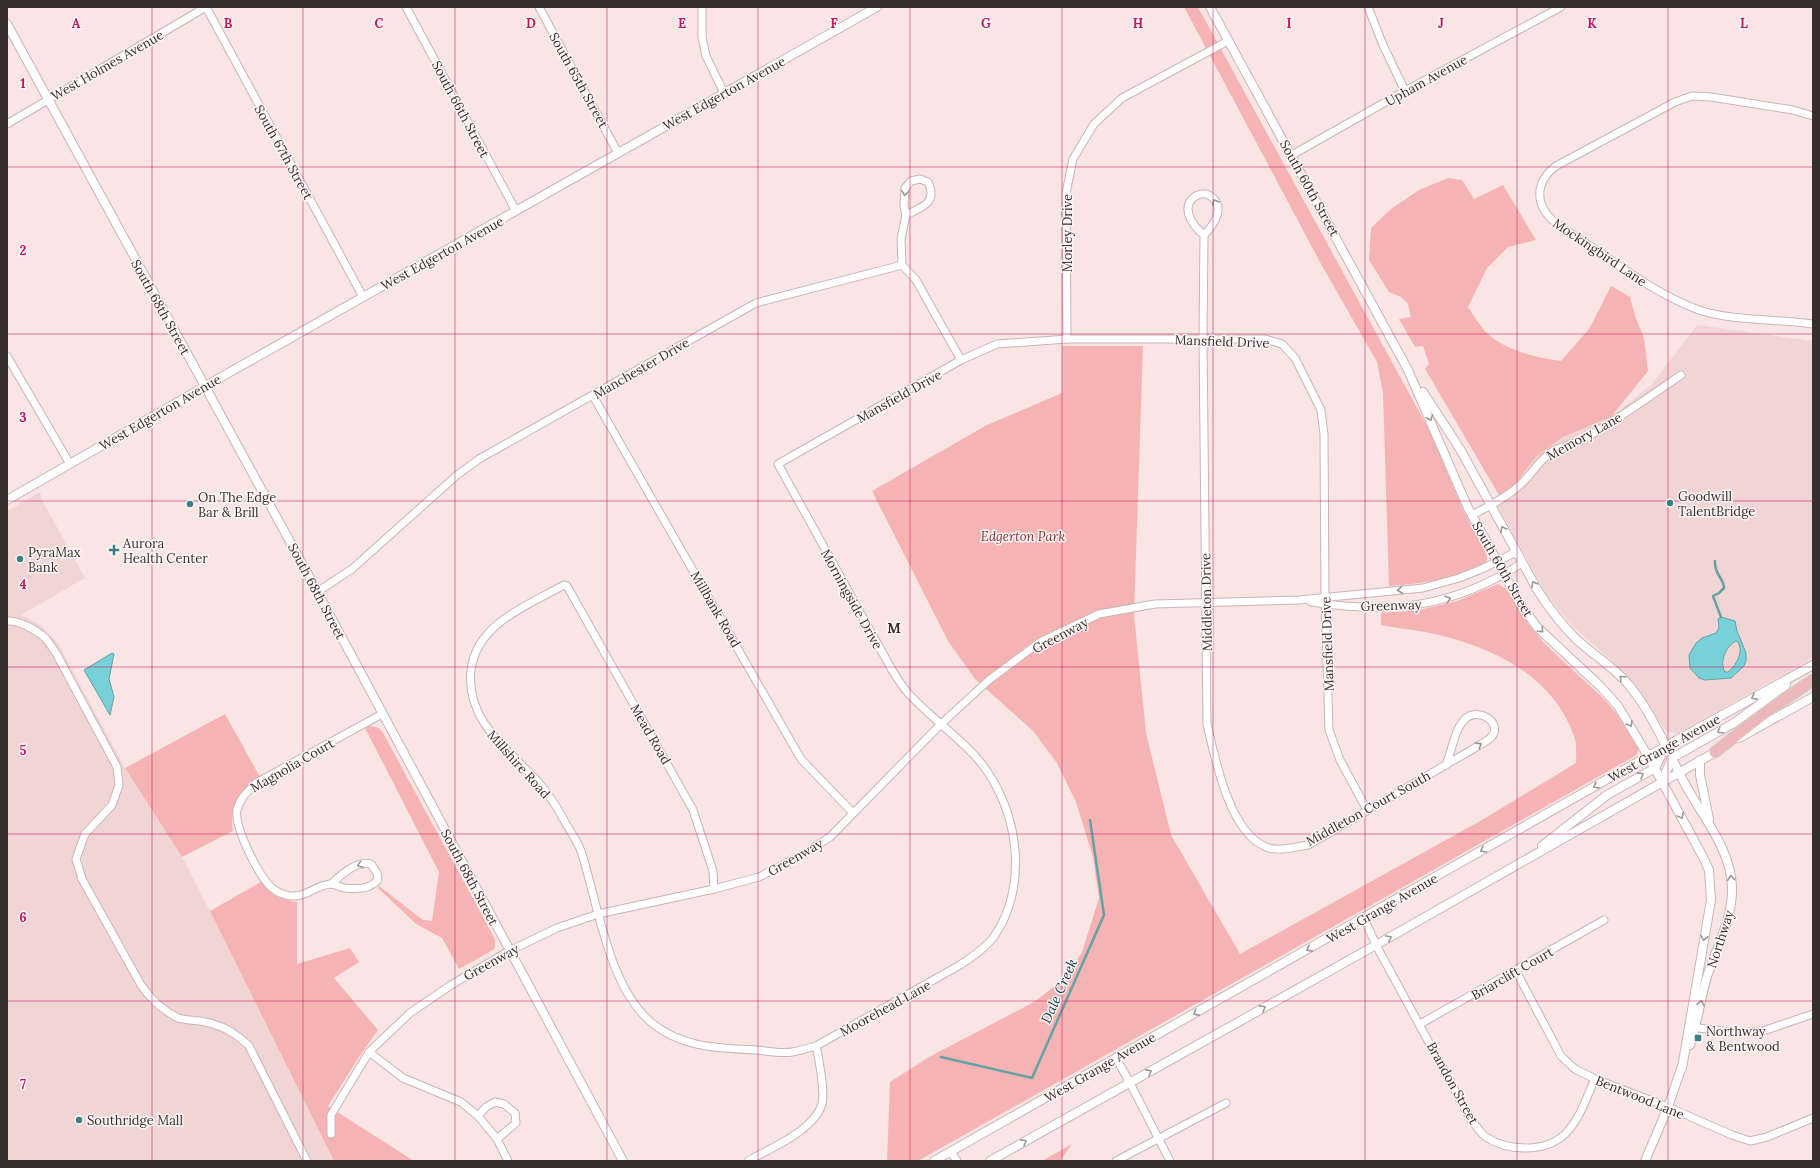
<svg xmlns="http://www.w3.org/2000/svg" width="1820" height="1168" viewBox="0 0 1820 1168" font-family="Lora,serif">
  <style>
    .built { fill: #f1d5d4 }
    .green { fill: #f5b4b3 }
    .water { fill: #76d2d8; stroke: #63a1a5; fill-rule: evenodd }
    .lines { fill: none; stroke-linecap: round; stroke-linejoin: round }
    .stream { stroke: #63a1a5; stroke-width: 2.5 }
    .minor-casing { stroke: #c8b5b5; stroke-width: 9 }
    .tertiary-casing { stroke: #c8b5b5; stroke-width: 10 }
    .primary-casing { stroke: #cfcdcd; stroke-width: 13 }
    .minor { stroke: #fff; stroke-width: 7 }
    .tertiary { stroke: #fff; stroke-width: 8 }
    .primary { stroke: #ecb8b9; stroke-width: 11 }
    .oneway { stroke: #9a9796 }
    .grid { fill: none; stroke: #c2185b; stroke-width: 1; stroke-opacity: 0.55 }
    .poi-dot { fill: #378085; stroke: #fef6f6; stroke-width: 1.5 }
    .labels { text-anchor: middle; stroke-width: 3; stroke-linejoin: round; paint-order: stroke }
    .street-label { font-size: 13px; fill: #362f2e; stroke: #fef6f6 }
    .poi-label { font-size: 13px; fill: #362f2e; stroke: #fef6f6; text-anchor: start }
    .park-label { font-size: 13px; font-style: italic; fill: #832d34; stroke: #fef6f6 }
    .neighbourhood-label { font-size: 14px; font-weight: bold; fill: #362f2e; stroke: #fef6f6 }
    .water-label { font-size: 14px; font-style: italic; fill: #0d3a3d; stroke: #fef6f6 }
    .grid-label { font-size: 13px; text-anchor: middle; font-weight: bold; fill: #c2185b; stroke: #fef6f6; stroke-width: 3; stroke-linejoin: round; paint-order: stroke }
  </style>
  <rect width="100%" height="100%" fill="#fae5e5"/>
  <!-- built -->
  <g class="built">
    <polygon points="1697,325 1813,341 1813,658 1677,734 1666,731 1647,702 1609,658 1573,627 1546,594 1494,499 1516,483 1536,457 1563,437 1611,417 1651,385"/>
    <polygon points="40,492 42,500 85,578 21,615 40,625 58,643 125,768 182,857 210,911 334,1161 7,1161 7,511"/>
  </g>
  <!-- green -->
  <g class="green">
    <path d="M1184,7H1198L1433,437L1463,510L1487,555V561C1464,579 1418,584 1389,586L1383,393L1377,362L1321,264Z"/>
    <path d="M1448,178L1462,180L1474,199L1503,185L1536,240L1508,247L1487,268L1468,307C1474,316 1481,328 1489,335C1510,352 1535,357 1561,361L1589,329L1611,286L1630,297L1635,316L1644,338L1648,371L1611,417L1563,437L1536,457L1516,483L1499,495L1425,369L1429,364L1423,346L1415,347L1399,319L1411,317L1408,304L1401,297L1389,292L1369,260L1371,228L1391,209L1419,190Z"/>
    <path d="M1062,346H1143L1134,615L1146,733L1171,835L1240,954L1482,820L1576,763C1576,754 1577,743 1574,736C1554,679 1501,652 1447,637C1426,631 1402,629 1381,625V613L1419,610L1457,601L1498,584L1505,588L1528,624L1547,646L1605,700L1616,713L1638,748V752L1635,756L918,1161H887L890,1082L929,1057L1034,1002L1065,978L1082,952L1099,898L1093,857L1076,802L1057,763L1033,731L975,679L948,641L872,491L985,426L1062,393Z"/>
    <path d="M225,714L260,777C240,789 229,807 233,831L182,857L125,768Z"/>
    <polygon points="370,726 379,728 383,733 495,939 495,947 493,950 459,969 442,938 416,924 378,888 379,886 423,920 432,921 439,872 365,728"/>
    <path d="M261,882C270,896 282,900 297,902V964L350,948L359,962L334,978L378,1030L359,1057L328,1106L414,1161H334L210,911Z"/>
    <polygon points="1072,1144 1060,1161 1042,1161"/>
  </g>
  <!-- water -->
  <g class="water">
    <path d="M1721,617L1735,621L1737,631L1746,653V661L1744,666L1731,678L1705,680L1699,678L1690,668L1689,655L1696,643L1702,638L1716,633L1719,628L1718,619ZM1736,641L1738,642C1744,652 1736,666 1728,672H1725C1719,662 1726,646 1736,641Z"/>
    <polygon points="112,653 114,654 109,679 114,697 110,715 84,670"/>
  </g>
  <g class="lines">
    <!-- stream -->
    <g class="stream">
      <path d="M1715,561C1714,575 1724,578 1724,588L1719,593L1713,596L1721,617"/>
      <polyline points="941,1057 1032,1078 1104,915 1090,820"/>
    </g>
    <defs>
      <g id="minor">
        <polyline points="206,7 363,297"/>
        <polyline points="406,7 516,211"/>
        <polyline points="539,7 618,153"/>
        <polyline points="702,7 702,37 706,56 724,93"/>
        <polyline points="1368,7 1383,45 1405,91"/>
        <path d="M1813,116L1793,110L1711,97L1692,96L1675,102L1556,166C1541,177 1535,193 1544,210C1553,225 1574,234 1587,244C1623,268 1658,295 1699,310C1731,321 1779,319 1813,324"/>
        <polyline points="7,124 206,7"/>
        <polyline points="1292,155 1405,91 1561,7"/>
        <path d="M1204,235C1195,228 1182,212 1191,200C1194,197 1197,194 1202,194C1205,193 1210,195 1213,198C1225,209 1213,226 1204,235L1203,339L1207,724C1215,758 1229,832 1266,847C1278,852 1295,847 1308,845L1473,749C1479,745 1489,741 1493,735C1501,721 1477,707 1465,719C1454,730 1452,751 1446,765"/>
        <path d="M902,265L901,239L906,215L904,206L905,188L911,181L920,179L928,182C938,203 922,207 906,215"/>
        <polyline points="902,265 916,280 961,360"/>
        <polyline points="1067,339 1066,193 1073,159 1094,124 1122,98 1228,41"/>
        <polyline points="7,356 70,464"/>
        <polyline points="593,396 801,759 852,812"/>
        <path d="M1472,515C1490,506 1509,496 1523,482C1533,472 1539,461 1550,453C1561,446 1573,445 1584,439C1618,419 1649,397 1681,375"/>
        <polyline points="317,592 352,569 456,476 479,459 756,303 902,265"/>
        <path d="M1311,602C1391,614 1453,608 1522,563"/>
        <path d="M7,621C19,620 39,631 47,640C50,644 53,649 56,653L117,767L119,785L112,805L85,834L76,859L82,879L141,985C150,998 164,1011 178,1018C184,1020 193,1020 200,1021C222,1025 233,1031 249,1046L307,1161"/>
        <path d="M331,884C341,875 357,860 371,864L377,873L378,880C369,890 357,889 344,888C340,887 335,884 330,884C314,886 303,900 286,895C281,894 275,891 270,886C258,874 234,827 237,810C240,798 248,791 256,783L382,714"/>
        <path d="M714,889L713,871L693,810L567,586L564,585C527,606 477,623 471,670C465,722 510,750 540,784C549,795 557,807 564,820C569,830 577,840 581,851C598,903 608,987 652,1023C682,1048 719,1048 756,1050C768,1051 781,1054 792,1052C800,1051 808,1048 816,1046L960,965C972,957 984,949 993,938C1031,885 1018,804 976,757C955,734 929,716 908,693C902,686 897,678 892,670L778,464L961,360L997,344L1067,339H1265L1282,344L1295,358L1321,410L1324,434L1325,598L1329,730L1340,760L1367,810"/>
        <path d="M1364,918L1376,945L1470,1118C1475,1124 1480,1133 1486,1137C1507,1151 1544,1153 1564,1135C1580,1120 1586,1098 1595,1079"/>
        <polyline points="1516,971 1561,1056 1575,1069 1595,1079 1668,1107 1732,1135 1750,1141 1767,1137 1813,1118"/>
        <polyline points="1420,1024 1604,920"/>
        <polyline points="1691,1027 1737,1033 1763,1031 1813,1014"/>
        <polyline points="369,1052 403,1078 461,1102 478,1116 497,1139 508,1161"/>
        <polyline points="1116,1058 1130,1083 1170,1161"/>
        <polyline points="478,1116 486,1107 495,1102 504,1104 515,1113 516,1123 497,1139"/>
        <polyline points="331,1134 331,1115 369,1052 410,1013 451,985 509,951 557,928 598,914 714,889 759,877 802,855 830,837 941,724 989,680 1040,642 1099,614 1155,604 1299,600 1423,588 1459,578 1484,568 1516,552"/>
        <polyline points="951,1152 957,1161"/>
        <path d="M748,1161C770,1148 814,1131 822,1104C825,1093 819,1058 816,1046"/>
        <polyline points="1116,1161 1226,1103"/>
      </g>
      <g id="tertiary">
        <polyline points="1210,7 1408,370 1468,508 1521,605 1537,627 1600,686 1618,706 1648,756 1703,857 1709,870 1711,900 1682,1068"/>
        <polyline points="7,24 312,582 623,1161"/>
        <path d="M1423,392L1460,449L1538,591C1549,608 1561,624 1575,638C1594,656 1616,668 1632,689C1654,717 1668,752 1685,784C1702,816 1731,849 1732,887C1733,921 1715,949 1706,980C1700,1002 1697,1023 1690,1045"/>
        <polyline points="7,500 216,380 877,7"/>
        <polyline points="1739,738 1813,697"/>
        <polyline points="1700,760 1700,775 1709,819"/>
        <polyline points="1662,781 1672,758 1734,723 1786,685"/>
        <polyline points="1542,846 1607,795 1655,768 1666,746"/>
        <polyline points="934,1161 1657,751 1813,665"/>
        <polyline points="990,1161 1376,945 1719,750"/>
        <polyline points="1645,1161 1668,1107 1683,1063"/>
      </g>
      <polyline id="primary" points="1715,752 1770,709 1813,680"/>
    </defs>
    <!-- minor casing -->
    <use href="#minor" class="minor-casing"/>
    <!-- tertiary casing -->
    <use href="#tertiary" class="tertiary-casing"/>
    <!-- primary casing -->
    <use href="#primary" class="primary-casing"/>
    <!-- minor -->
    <use href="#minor" class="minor"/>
    <!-- tertiary -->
    <use href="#tertiary" class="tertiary"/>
    <!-- primary -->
    <use href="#primary" class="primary"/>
  </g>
  <!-- one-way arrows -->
  <defs><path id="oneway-chevron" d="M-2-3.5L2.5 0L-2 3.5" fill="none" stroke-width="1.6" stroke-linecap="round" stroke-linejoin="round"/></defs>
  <g class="oneway">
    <use href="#oneway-chevron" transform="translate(905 193) rotate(97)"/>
    <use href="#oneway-chevron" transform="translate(1215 202) rotate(-121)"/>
    <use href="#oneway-chevron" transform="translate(1430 418) rotate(66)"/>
    <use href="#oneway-chevron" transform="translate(1503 529) rotate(-119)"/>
    <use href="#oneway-chevron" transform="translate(1534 584) rotate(-120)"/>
    <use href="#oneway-chevron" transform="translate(1400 590) rotate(174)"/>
    <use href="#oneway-chevron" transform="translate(1448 599) rotate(-17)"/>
    <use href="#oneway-chevron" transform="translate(1541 630) rotate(46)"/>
    <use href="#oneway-chevron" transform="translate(1622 678) rotate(-134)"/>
    <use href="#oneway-chevron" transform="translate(1754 697) rotate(151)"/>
    <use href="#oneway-chevron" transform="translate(1630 724) rotate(58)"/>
    <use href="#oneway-chevron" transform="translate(1720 731) rotate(149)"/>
    <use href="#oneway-chevron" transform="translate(1479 745) rotate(-33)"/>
    <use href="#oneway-chevron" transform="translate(1641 775) rotate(-29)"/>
    <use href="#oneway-chevron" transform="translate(1596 786) rotate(150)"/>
    <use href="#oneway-chevron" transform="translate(1681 816) rotate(62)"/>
    <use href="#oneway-chevron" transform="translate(1483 850) rotate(150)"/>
    <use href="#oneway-chevron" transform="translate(360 865) rotate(160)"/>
    <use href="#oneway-chevron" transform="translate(1731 878) rotate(-96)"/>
    <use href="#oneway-chevron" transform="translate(1389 938) rotate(-30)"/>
    <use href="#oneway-chevron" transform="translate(1704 938) rotate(100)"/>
    <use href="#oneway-chevron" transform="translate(1309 949) rotate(151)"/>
    <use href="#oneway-chevron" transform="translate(1701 1003) rotate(-77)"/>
    <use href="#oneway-chevron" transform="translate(1263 1008) rotate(-29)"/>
    <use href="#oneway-chevron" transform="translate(1196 1013) rotate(151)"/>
    <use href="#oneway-chevron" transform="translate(1149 1072) rotate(-29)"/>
    <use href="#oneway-chevron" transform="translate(1024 1142) rotate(-29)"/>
  </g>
  <!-- grid -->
  <path class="grid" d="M152,7V1161M303,7V1161M455,7V1161M607,7V1161M758,7V1161M910,7V1161M1062,7V1161M1213,7V1161M1365,7V1161M1517,7V1161M1668,7V1161M7,167H1813M7,334H1813M7,501H1813M7,667H1813M7,834H1813M7,1001H1813"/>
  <!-- markers -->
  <g class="poi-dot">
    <circle cx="1670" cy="503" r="4"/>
    <circle cx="190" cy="504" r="4"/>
    <path d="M112 544h4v4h4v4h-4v4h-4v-4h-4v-4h4z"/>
    <circle cx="20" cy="559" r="4"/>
    <rect x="1694" y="1034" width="8" height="8" rx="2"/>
    <circle cx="79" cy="1120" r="4"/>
  </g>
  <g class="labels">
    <!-- street labels -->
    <g class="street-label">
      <text transform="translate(107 65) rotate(-30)" y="5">West Holmes Avenue</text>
      <text transform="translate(579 80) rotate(61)" y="5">South 65th Street</text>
      <text transform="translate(1426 80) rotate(-29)" y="5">Upham Avenue</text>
      <text transform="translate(724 93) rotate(-29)" y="5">West Edgerton Avenue</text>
      <text transform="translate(461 109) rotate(62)" y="5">South 66th Street</text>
      <text transform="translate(284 152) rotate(61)" y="5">South 67th Street</text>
      <text transform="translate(1310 188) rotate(61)" y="5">South 60th Street</text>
      <text transform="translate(1067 233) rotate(-90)" y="5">Morley Drive</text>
      <text transform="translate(1600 252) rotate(34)" y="5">Mockingbird Lane</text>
      <text transform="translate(442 253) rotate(-29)" y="5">West Edgerton Avenue</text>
      <text transform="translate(161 307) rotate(61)" y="5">South 68th Street</text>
      <text transform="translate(1222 341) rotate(2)" y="5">Mansfield Drive</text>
      <text transform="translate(641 368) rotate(-30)" y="5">Manchester Drive</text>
      <text transform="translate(899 396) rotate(-29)" y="5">Mansfield Drive</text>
      <text transform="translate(160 412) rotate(-30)" y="5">West Edgerton Avenue</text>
      <text transform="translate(1584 436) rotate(-29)" y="5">Memory Lane</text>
      <text transform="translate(1503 569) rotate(60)" y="5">South 60th Street</text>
      <text transform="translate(317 591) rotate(62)" y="5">South 68th Street</text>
      <text transform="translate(852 599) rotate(61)" y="5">Morningside Drive</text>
      <text transform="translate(1206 602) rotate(-91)" y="5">Middleton Drive</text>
      <text transform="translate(1391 605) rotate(-2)" y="5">Greenway</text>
      <text transform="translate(716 609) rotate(60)" y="5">Millbank Road</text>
      <text transform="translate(1060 635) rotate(-28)" y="5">Greenway</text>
      <text transform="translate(1327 644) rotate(-92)" y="5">Mansfield Drive</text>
      <text transform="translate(651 734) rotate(60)" y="5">Mead Road</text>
      <text transform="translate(1664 748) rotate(-29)" y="5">West Grange Avenue</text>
      <text transform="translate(519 764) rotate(48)" y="5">Millshire Road</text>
      <text transform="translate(292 765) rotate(-30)" y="5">Magnolia Court</text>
      <text transform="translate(1368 808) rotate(-29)" y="5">Middleton Court South</text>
      <text transform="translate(795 857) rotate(-30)" y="5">Greenway</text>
      <text transform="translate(470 877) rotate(62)" y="5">South 68th Street</text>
      <text transform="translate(1382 908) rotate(-30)" y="5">West Grange Avenue</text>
      <text transform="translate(1720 939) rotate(-72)" y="5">Northway</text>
      <text transform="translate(491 962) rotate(-29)" y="5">Greenway</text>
      <text transform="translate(1512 973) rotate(-30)" y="5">Briarclift Court</text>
      <text transform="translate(885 1008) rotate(-29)" y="5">Moorehead Lane</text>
      <text transform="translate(1100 1067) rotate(-30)" y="5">West Grange Avenue</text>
      <text transform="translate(1453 1083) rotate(61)" y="5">Brandon Street</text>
      <text transform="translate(1640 1097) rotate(22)" y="5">Bentwood Lane</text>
    </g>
    <!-- poi labels -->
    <g class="poi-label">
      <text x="1678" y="501">Goodwill<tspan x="1678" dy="15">TalentBridge</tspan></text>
      <text x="198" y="502">On The Edge<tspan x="198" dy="15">Bar &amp; Brill</tspan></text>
      <text x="123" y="548">Aurora<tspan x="123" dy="15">Health Center</tspan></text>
      <text x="28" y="557">PyraMax<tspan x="28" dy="15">Bank</tspan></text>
      <text x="1706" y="1036">Northway<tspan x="1706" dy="15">&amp; Bentwood</tspan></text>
      <text x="87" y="1125">Southridge Mall</text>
    </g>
    <!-- park labels -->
    <g class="park-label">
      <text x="1023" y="541">Edgerton Park</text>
    </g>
    <!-- neighbourhood labels -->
    <g class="neighbourhood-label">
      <text x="894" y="633">M</text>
    </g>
    <!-- water labels -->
    <g class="water-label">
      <text transform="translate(1059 991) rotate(-66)" y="5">Dale Creek</text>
    </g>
  </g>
  <g class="grid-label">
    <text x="76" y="28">A</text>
    <text x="228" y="28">B</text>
    <text x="379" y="28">C</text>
    <text x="531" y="28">D</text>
    <text x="682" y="28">E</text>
    <text x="834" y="28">F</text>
    <text x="986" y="28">G</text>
    <text x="1138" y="28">H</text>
    <text x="1289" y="28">I</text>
    <text x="1441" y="28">J</text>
    <text x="1592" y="28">K</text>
    <text x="1744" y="28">L</text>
    <text x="23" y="88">1</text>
    <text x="23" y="255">2</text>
    <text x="23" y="422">3</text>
    <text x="23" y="589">4</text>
    <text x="23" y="755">5</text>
    <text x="23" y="922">6</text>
    <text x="23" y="1089">7</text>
  </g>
  <!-- border -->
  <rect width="1820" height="1168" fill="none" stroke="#362f2e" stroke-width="16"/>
</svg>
